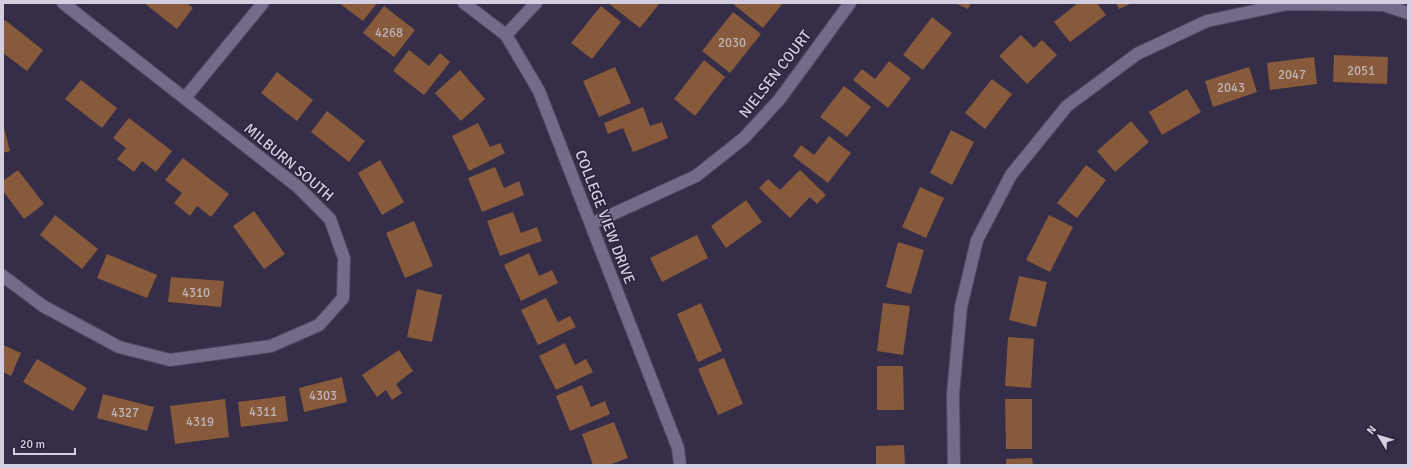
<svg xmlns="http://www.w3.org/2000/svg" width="1411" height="468" viewBox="0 0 1411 468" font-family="Signika,sans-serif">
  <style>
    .building { fill: #865a3a }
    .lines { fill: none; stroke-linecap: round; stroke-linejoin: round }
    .street-casing { stroke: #514960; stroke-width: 14 }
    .street { stroke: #746a89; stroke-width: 12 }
    .labels { text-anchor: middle; stroke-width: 3; stroke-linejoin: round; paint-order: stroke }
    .number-label { font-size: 13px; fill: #c0b2b6 }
    .street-label { font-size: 15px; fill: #d4cfe0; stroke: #2c233d }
  </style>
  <rect width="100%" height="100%" fill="#362d48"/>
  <!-- building -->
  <g class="building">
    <polygon points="144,3 187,3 193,8 177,29"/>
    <polygon points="339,3 377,3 363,21"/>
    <polygon points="608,3 660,3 640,28"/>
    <polygon points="734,3 783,3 763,28 733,4"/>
    <polygon points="955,3 971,3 968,9"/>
    <polygon points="1078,3 1097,3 1106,15 1070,42 1054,22"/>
    <polygon points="1116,3 1132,3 1119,9"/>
    <polygon points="384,6 415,30 394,57 363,33"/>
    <polygon points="601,6 621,22 592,59 571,43"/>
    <polygon points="733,12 761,34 730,73 702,51"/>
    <polygon points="932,17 952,33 923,70 903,55"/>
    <polygon points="5,20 43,50 27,71 3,53 3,22"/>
    <polygon points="1021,35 1034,48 1042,40 1057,55 1027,84 999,56"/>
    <polygon points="409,50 429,66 440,53 450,62 424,95 393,71"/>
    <polygon points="1334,55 1388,57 1387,84 1333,82"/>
    <polygon points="1314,57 1317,84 1270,90 1267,63"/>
    <polygon points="704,60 725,77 695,116 674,99"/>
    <polygon points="889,61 911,78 888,108 853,80 862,69 875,79"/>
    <polygon points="615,67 631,103 599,117 583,81"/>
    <polygon points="1249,67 1257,92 1213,107 1205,81"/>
    <polygon points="460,70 485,99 461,121 435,93"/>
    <polygon points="277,72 313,100 297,121 261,93"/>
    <polygon points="992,79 1012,94 985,129 965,113"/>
    <polygon points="81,80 117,108 102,128 65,99"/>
    <polygon points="844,86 871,107 847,137 820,117"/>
    <polygon points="1187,89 1201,112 1162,135 1149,112"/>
    <polygon points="643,107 650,126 662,122 668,138 633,152 623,128 608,134 604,123"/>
    <polygon points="327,111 365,141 349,162 311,132"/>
    <polygon points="129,118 172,151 156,172 142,161 134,172 117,159 126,148 113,138"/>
    <polygon points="1131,121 1149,142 1115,172 1097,151"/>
    <polygon points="478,123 490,147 500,143 505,153 469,171 452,136"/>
    <polygon points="3,124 10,151 3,153"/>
    <polygon points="951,130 974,142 952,185 930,173"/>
    <polygon points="829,136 851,153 828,183 793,156 801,145 814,155"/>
    <polygon points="183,158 229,194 211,217 197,206 190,216 174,203 182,193 165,180"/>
    <polygon points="380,160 404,202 382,215 358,173"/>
    <polygon points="1086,165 1106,180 1077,218 1057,203"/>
    <polygon points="495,167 504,188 519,181 524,195 482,212 468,178"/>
    <polygon points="18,170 44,204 24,219 3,191 3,181"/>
    <polygon points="800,170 826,195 817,204 810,197 790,218 759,188 768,179 780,190"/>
    <polygon points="920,187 944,198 926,238 902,227"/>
    <polygon points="746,200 762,222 726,248 711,226"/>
    <polygon points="254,211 285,254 264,269 233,226"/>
    <polygon points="513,212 521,233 537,227 542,241 500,256 487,221"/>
    <polygon points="55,215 98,249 82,269 40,235"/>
    <polygon points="1049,215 1073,227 1050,272 1026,260"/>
    <polygon points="414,221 433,266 405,278 386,233"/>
    <polygon points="697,235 708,258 662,282 650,258"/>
    <polygon points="898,242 924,250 911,294 886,287"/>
    <polygon points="529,253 539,276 552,270 558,283 521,301 504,265"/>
    <polygon points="107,254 157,275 147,298 97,278"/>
    <polygon points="1019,276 1047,282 1036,327 1009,320"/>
    <polygon points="171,277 224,281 221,307 168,302"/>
    <polygon points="417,289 442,295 432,342 407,337"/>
    <polygon points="546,298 558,322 570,316 576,327 538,345 521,310"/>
    <polygon points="701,303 722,351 698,362 677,314"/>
    <polygon points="883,303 910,306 903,355 877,351"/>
    <polygon points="1008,337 1034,339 1031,388 1005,386"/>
    <polygon points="565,343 575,365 586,359 593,372 556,390 539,356"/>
    <polygon points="3,345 21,353 11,376 3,372"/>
    <polygon points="399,350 413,371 396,384 402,393 392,400 386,390 377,397 362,375"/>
    <polygon points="724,358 743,404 718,415 698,369"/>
    <polygon points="37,359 87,388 73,411 23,382"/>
    <polygon points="877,366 903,366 904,410 877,410"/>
    <polygon points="342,377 347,402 304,412 299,388"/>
    <polygon points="582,385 591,407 605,401 610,414 570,431 556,396"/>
    <polygon points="103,394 154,407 147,431 97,418"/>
    <polygon points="285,396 288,421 241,427 238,402"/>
    <polygon points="225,399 229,437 175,444 170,406"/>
    <polygon points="1005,399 1032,399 1032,449 1006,449"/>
    <polygon points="614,422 628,458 609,465 593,465 582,434"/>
    <polygon points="904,445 905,465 876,465 876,446"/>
    <polygon points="1032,458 1033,465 1006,465 1006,459"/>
  </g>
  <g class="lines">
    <defs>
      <g id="street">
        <polyline points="464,3 506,35 539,91 678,448 680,465"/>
        <polyline points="506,35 536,3"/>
        <polyline points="185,98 263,3"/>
        <polyline points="591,224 696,176 744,138 779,100 850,3"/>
        <polyline points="3,276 43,306 119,347 170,360 271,346 319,325 343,298 344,258 330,219 298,187 63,3"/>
        <polyline points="954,465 953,394 961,307 977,240 1011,175 1067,106 1137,54 1207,21 1287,4 1384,5 1408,13"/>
      </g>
    </defs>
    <!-- street casing -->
    <use href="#street" class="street-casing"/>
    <!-- street -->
    <use href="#street" class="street"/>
  </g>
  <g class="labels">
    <!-- number labels -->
    <g class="number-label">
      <text x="389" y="37">4268</text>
      <text x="732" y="47">2030</text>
      <text x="1361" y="75">2051</text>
      <text x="1292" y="79">2047</text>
      <text x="1231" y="92">2043</text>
      <text x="196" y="297">4310</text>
      <text x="323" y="400">4303</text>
      <text x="263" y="416">4311</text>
      <text x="125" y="417">4327</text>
      <text x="200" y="426">4319</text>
    </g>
    <!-- street labels -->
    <g class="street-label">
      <text transform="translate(775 74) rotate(-52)" y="5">NIELSEN COURT</text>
      <text transform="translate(289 162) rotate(40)" y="5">MILBURN SOUTH</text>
      <text transform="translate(605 217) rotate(69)" y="5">COLLEGE VIEW DRIVE</text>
    </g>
  </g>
  <!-- border -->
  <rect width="1411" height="468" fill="none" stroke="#d4cfe0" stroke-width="8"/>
  <!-- north arrow -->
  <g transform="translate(1379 436) rotate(308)" stroke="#2c233d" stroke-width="3" paint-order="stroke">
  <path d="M0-3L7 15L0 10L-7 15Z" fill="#d4cfe0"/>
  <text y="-6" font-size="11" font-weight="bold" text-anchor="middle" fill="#d4cfe0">N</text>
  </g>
  <!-- scale -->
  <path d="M14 448v6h61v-6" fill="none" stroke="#d4cfe0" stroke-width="2"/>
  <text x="20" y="448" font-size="12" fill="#d4cfe0" stroke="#2c233d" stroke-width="3" paint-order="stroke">20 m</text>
</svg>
